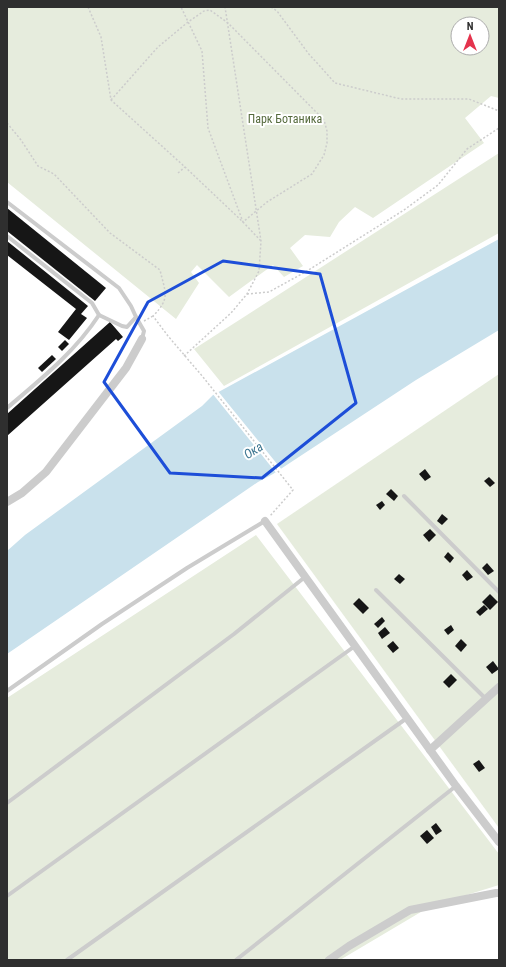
<svg xmlns="http://www.w3.org/2000/svg" width="506" height="967" viewBox="0 0 506 967" font-family="'Roboto Condensed',sans-serif">
  <style>
    .green { fill: #e6ecdd; fill-rule: evenodd }
    .water { fill: #c9e1ec }
    .pier { fill: #fff }
    .building { fill: #161616 }
    .lines { fill: none; stroke-linecap: round; stroke-linejoin: round }
    .path { stroke: #ccc; stroke-width: 1.5; stroke-dasharray: 2 2; stroke-linecap: butt }
    .service { stroke: #ccc; stroke-width: 4 }
    .minor { stroke: #ccc; stroke-width: 8 }
    .marked { fill: none; stroke: #1d4ed8; stroke-width: 3; stroke-linejoin: round }
    .labels { text-anchor: middle; stroke-width: 4; stroke-linejoin: round; paint-order: stroke }
    .park-label { font-size: 12px; fill: #556a3c; stroke: #fff }
    .water-label { font-size: 13px; font-style: italic; fill: #3d7691; stroke: #fff }
  </style>
  <rect width="100%" height="100%" fill="#fff"/>
  <!-- green -->
  <g class="green">
    <path d="M7,7H499V98L491,96L465,118L484,143L373,218L355,207L339,222L330,237L305,235L290,248L303,266L284,277L273,265L229,297L197,265L191,272L199,283L176,319L7,182ZM458,24H482V48H458Z"/>
    <polygon points="499,153 499,233 224,386 194,349"/>
    <polygon points="499,374 499,828 277,524"/>
    <polygon points="256,535 499,854 499,885 431,906 340,960 7,960 7,698"/>
  </g>
  <!-- water -->
  <polygon class="water" points="499,239 499,330 416,380 273,474 258,482 7,654 7,551 25,535 202,406 213,395"/>
  <!-- pier -->
  <polygon class="pier" points="217,390 282,470 277,474 212,393"/>
  <!-- building -->
  <g class="building">
    <polygon points="7,208 106,288 95,301 7,231"/>
    <polygon points="7,241 88,306 81,314 87,318 69,340 58,332 76,309 7,255"/>
    <polygon points="110,322 123,337 118,341 116,339 7,436 7,414"/>
    <polygon points="65,340 69,344 62,351 58,347"/>
    <polygon points="52,355 56,359 42,372 38,368"/>
    <polygon points="425,469 431,477 425,481 419,474"/>
    <polygon points="489,477 495,483 490,487 484,481"/>
    <polygon points="391,489 398,496 394,501 386,494"/>
    <polygon points="382,501 385,505 380,510 376,505"/>
    <polygon points="442,514 448,519 442,525 437,521"/>
    <polygon points="430,529 436,535 429,542 423,535"/>
    <polygon points="448,552 454,558 450,563 444,557"/>
    <polygon points="487,563 494,571 488,575 482,568"/>
    <polygon points="467,570 473,577 467,581 462,575"/>
    <polygon points="399,574 405,579 400,584 394,579"/>
    <polygon points="490,594 498,602 490,610 482,602"/>
    <polygon points="359,598 369,608 363,614 353,604"/>
    <polygon points="484,605 488,609 480,616 476,612"/>
    <polygon points="382,617 385,621 378,628 374,624"/>
    <polygon points="451,625 454,630 448,635 444,630"/>
    <polygon points="385,627 390,633 382,639 378,633"/>
    <polygon points="461,639 467,645 461,652 455,646"/>
    <polygon points="393,641 399,648 393,653 387,646"/>
    <polygon points="493,661 499,669 492,674 486,667"/>
    <polygon points="451,674 457,680 449,688 443,682"/>
    <polygon points="479,760 485,768 479,772 473,764"/>
    <polygon points="436,823 442,831 436,835 431,827"/>
    <polygon points="427,830 434,838 427,844 420,836"/>
  </g>
  <g class="lines">
    <!-- path -->
    <g class="path">
      <polyline points="88,7 101,37 111,100 185,167 243,222 261,241"/>
      <polyline points="271,7 277,11 308,53 335,83 401,99 469,99 499,111"/>
      <polyline points="111,100 158,47 188,22 204,11 210,10 228,23 324,120 327,131 327,143 324,155 312,174 267,202 243,222 208,128 202,51 181,7"/>
      <path d="M7,123L21,140L38,166L54,174L110,233L160,270C165,292 171,298 153,316L168,336L203,377L293,490L270,516"/>
      <polyline points="178,173 185,167"/>
      <polyline points="247,294 269,292 307,271 404,210 438,185 467,149 499,128"/>
      <polyline points="144,321 153,316"/>
      <polyline points="184,356 231,313 247,294 259,271 261,241 225,7"/>
    </g>
    <!-- service -->
    <g class="service">
      <path d="M7,202L119,288L131,306L136,317L127,327L122,326L99,315C75,352 40,380 7,408"/>
      <polyline points="7,236 92,303 99,315"/>
      <polyline points="136,317 144,331 142,339"/>
      <polyline points="404,496 499,592"/>
      <polyline points="376,590 486,699"/>
      <polyline points="7,691 102,624 187,568 265,521"/>
      <polyline points="7,803 234,634 305,577"/>
      <polyline points="7,896 355,646"/>
      <polyline points="67,960 407,718"/>
      <polyline points="236,960 456,786"/>
    </g>
    <!-- minor -->
    <g class="minor">
      <polyline points="7,502 22,493 46,472 126,368 142,339"/>
      <polyline points="265,521 456,786 499,842"/>
      <polyline points="430,750 499,687"/>
      <polyline points="329,960 349,946 410,910 496,893 499,893"/>
    </g>
  </g>
  <!-- marked area -->
  <path class="marked" d="M223,261L320,274L356,403L262,478L170,473L104,382L148,302Z"/>
  <g class="labels">
    <!-- park labels -->
    <g class="park-label">
      <text x="285" y="123">Парк Ботаника</text>
    </g>
    <!-- water labels -->
    <g class="water-label">
      <text transform="translate(253 450) rotate(-33)" y="5">Ока</text>
    </g>
  </g>
  <!-- border -->
  <rect width="506" height="967" fill="none" stroke="#2f2f2f" stroke-width="16"/>
  <!-- north arrow -->
  <g transform="translate(470 36)"><circle r="19" fill="#ffffff" stroke="#acacac"/>
  <path d="M0-3L7 15L0 10L-7 15Z" fill="#e4334d"/>
  <text y="-6" font-size="11" font-weight="bold" text-anchor="middle" fill="#2f2f2f">N</text>
  </g>
</svg>
